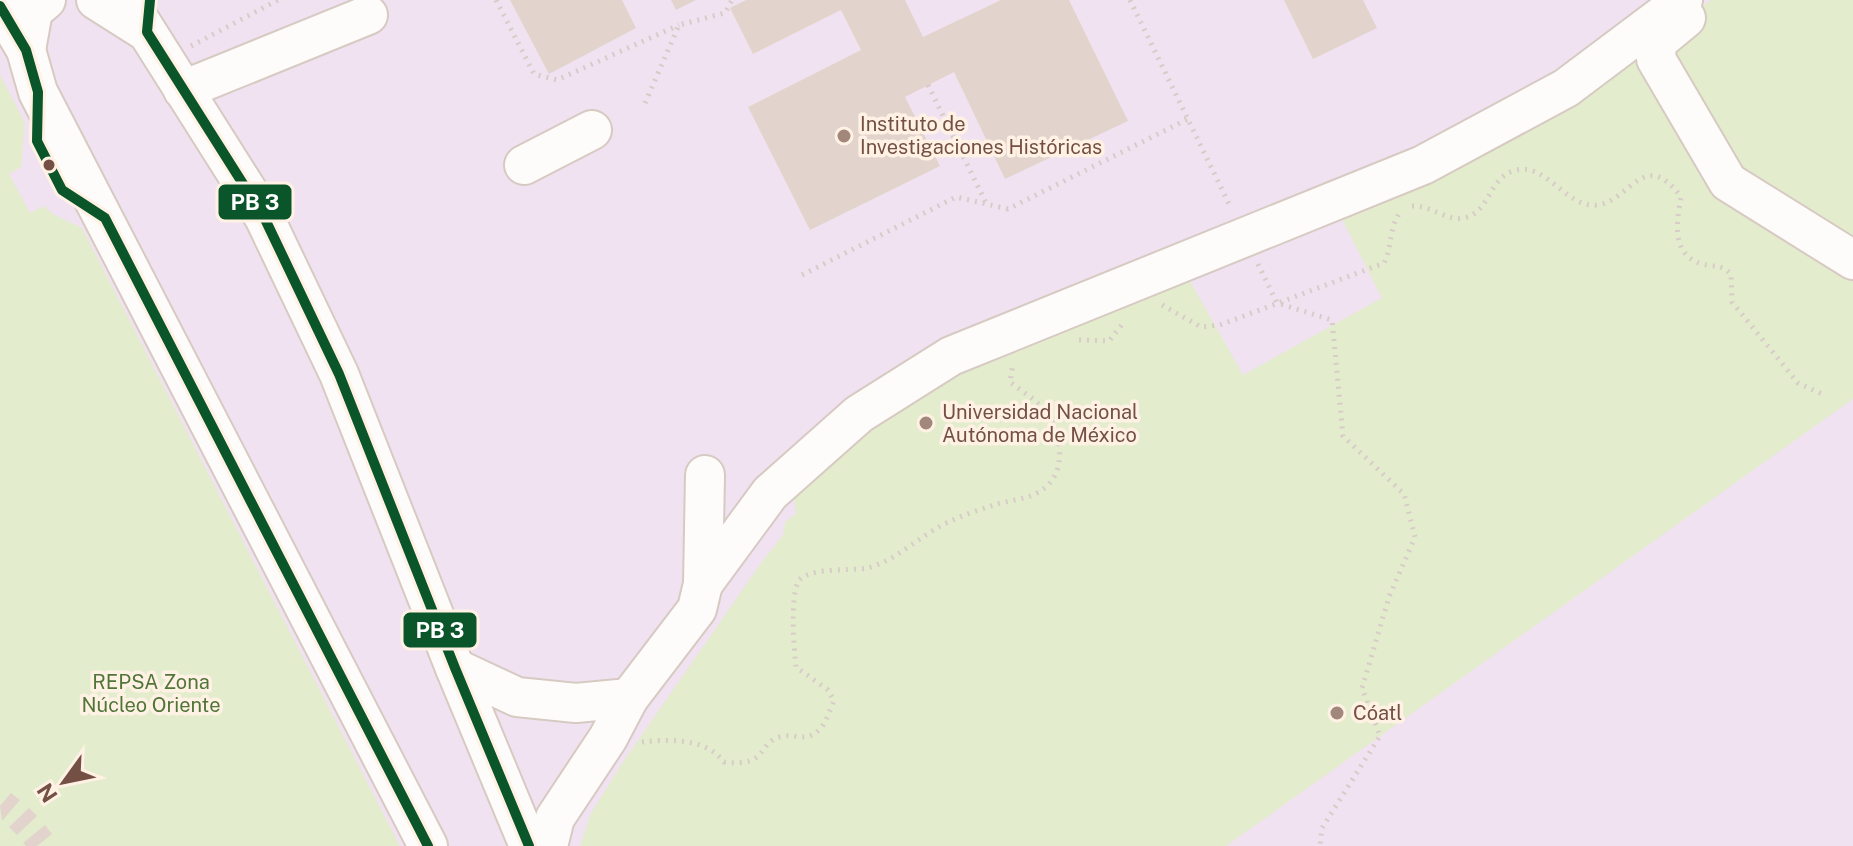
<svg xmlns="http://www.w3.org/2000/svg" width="1853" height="846" viewBox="0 0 1853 846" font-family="'Public Sans',sans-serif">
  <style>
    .education { fill: #f0e2f0 }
    .green { fill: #e3eccd }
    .building { fill: #e2d4cc }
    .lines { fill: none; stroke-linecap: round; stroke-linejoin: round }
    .minor-casing { stroke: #d7cac2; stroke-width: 42 }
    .path { stroke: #d7ccc7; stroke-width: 5; stroke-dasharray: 2 6; stroke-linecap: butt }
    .minor { stroke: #fefcfb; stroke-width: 38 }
    .bus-1-casing { stroke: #fff2e4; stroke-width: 16 }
    .bus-1 { stroke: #0b552a; stroke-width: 10 }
    .poi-dot { fill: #a2877c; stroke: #fff2e4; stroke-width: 3 }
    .bus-dot { fill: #745044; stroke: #fff2e4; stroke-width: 3 }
    .labels { text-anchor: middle; stroke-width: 7; stroke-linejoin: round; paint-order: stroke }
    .poi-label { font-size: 20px; fill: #745044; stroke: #fff2e4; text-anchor: start }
    .park-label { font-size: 20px; fill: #507539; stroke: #fff2e4 }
    .line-badge { stroke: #fff2e4; stroke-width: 3 }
    .badge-label { font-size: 22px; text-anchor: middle; font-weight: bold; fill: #fff }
  </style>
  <rect width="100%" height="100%" fill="#f6ede4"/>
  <!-- education -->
  <rect class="education" x="0" y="0" width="1853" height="846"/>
  <!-- green -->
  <g class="green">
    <polygon points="1711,0 1853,0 1853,399 1226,846 580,846 591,813 621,765 761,563 783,535 785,522 796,514 794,494 954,358 1182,267 1243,375 1382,298 1335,205 1572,94"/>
    <polygon points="0,75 25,123 21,167 9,174 30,213 44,206 53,214 82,228 400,846 0,846"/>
  </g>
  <!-- building -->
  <g class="building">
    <polygon points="510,0 622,0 636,28 549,74"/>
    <polygon points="671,0 696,0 676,10"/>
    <polygon points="746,0 905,0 923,37 1001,0 1069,0 1128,121 1005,179 954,72 905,97 940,166 810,230 748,107 861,50 841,10 753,54 730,8"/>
    <polygon points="1284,0 1363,0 1377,28 1313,59"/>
    <polygon points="11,793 20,800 2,821 0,806"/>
    <polygon points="29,808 37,816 17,835 9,827"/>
    <polygon points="45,825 52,834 37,846 26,846 23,843"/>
  </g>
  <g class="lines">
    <defs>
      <g id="minor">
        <polyline points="96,0 145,31"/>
        <polyline points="127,0 264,217 339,374 455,668 529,846"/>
        <polyline points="0,6 26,50 38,92 428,846"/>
        <polyline points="1686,18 1657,42 1656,59 1728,182 1853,260"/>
        <polyline points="26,50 33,11 46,0"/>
        <polyline points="183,90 368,15"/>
        <polyline points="524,165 592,130"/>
        <polyline points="703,584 770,493 859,414 951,356 1423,165 1566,88 1683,0"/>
        <polyline points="455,668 517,697 576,703 629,698"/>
        <polyline points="548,846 555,818 608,738 629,698 697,609 703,584 705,475"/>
      </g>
    </defs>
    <!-- minor casing -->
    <use href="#minor" class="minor-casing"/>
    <!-- path -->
    <g class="path">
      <polyline points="496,0 534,74 557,80 679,25"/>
      <polyline points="1130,0 1231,208"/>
      <polyline points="191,46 278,0"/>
      <polyline points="928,85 987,205"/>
      <polyline points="645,103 679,25 725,13 732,0"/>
      <path d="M1412,206C1431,205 1448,222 1464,218C1491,212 1488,177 1516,170C1548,163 1566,209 1598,205C1631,200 1644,147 1681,197C1677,222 1670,254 1702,264C1716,268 1718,263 1731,274L1732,302L1798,383L1822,394"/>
      <polyline points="1258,264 1277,303 1332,320 1343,436 1404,494 1415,537 1389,597 1362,688 1380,736 1322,828 1320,846"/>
      <polyline points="802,275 956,197 1008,209 1188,119"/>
      <path d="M1162,305L1201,327L1220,325L1384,263C1393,245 1388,227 1402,210"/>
      <polyline points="1079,340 1109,341 1124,322"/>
      <path d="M642,742C670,739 706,738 724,762C771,768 756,740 784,736C798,734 806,743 820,729C826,723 830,709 834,701L828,690L796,667C794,648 790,600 798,582C806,567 850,571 867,568C897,561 922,533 951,521C965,514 982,509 997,504C1010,500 1024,500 1037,493C1068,477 1063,437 1047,413C1039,401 1021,391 1010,382L1013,364"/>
    </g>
    <!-- minor -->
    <use href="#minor" class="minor"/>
    <defs>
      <g id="bus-1">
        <polyline points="150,0 147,32 264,217 339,374 455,668 529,846"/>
        <polyline points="0,6 26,50 38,92 37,141 62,190 105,218 428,846"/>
      </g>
    </defs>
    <!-- bus-1 casing -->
    <use href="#bus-1" class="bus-1-casing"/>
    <!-- bus-1 -->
    <use href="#bus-1" class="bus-1"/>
  </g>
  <!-- markers -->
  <g class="poi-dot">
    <circle cx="844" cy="136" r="8"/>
    <circle cx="926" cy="423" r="8"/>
    <circle cx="1337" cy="713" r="8"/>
  </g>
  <circle class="bus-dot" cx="49" cy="165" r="7"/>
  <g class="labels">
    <!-- poi labels -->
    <g class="poi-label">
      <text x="860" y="131">Instituto de<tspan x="860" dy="23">Investigaciones Históricas</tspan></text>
      <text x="942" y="419">Universidad Nacional<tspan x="942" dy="23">Autónoma de México</tspan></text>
      <text x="1353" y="720">Cóatl</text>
    </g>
    <!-- park labels -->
    <g class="park-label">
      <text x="151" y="689">REPSA Zona<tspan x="151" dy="23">Núcleo Oriente</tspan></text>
    </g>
  </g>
  <g class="line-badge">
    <rect x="217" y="183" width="76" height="38" rx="8" fill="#0b552a"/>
    <rect x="402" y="611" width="76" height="38" rx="8" fill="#0b552a"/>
  </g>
  <g class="badge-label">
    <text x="255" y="210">PB 3</text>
    <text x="440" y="638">PB 3</text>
  </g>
  <!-- north arrow -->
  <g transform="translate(64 782) rotate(237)" stroke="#fff2e4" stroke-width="6" paint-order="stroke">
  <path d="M0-6L14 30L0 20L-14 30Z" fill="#745044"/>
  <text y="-12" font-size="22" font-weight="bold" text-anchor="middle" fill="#745044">N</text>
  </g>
</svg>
